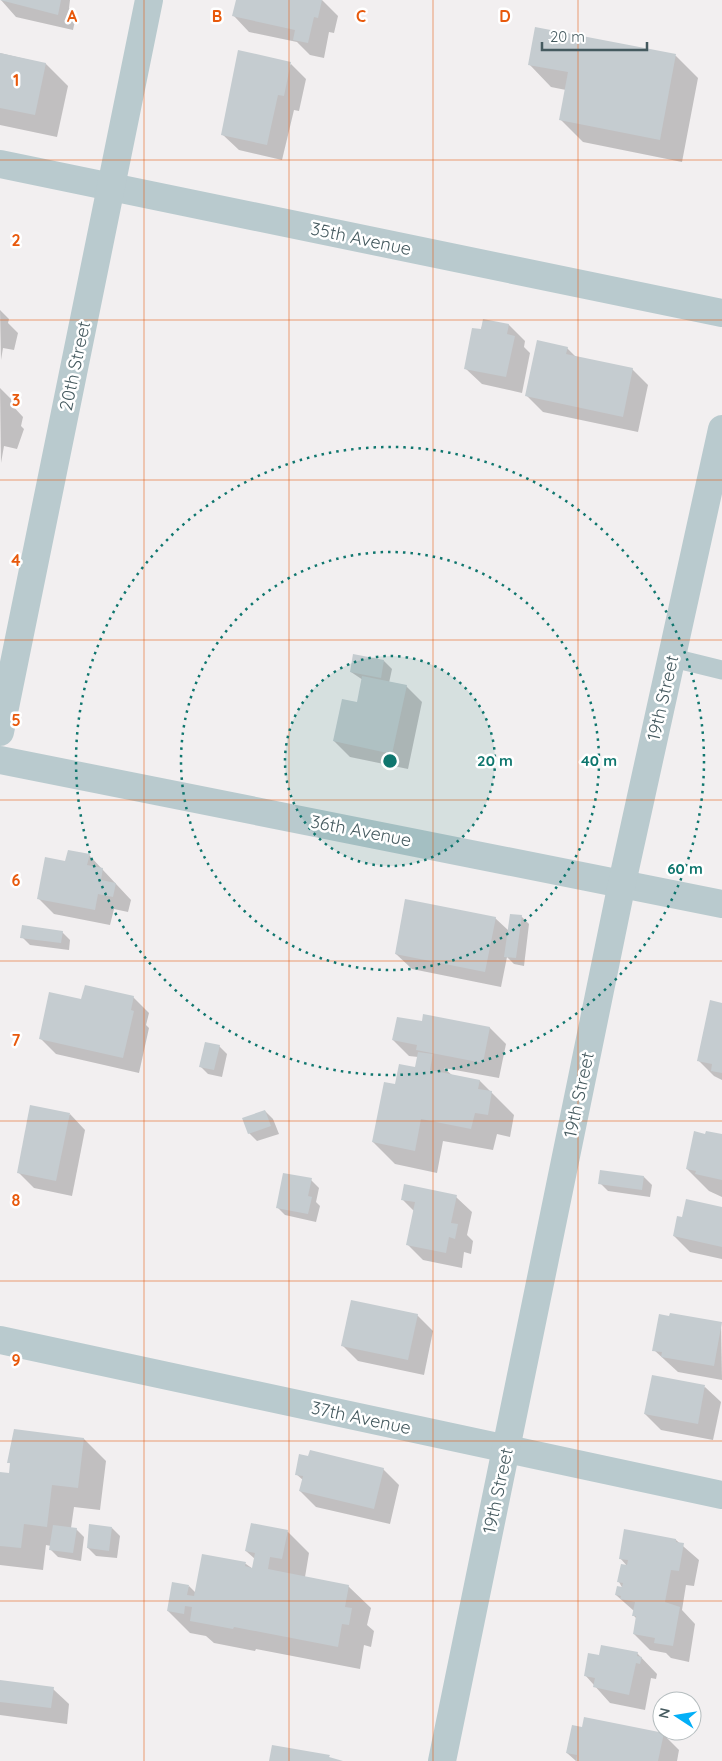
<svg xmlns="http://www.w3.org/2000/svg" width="722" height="1761" viewBox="0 0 722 1761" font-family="Quicksand,sans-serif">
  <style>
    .shadow { fill: #0003 }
    .building { fill: #c5ccd0 }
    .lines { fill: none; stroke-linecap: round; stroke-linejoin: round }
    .service { stroke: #b9cace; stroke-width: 19 }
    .minor { stroke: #b9cace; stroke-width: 28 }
    .tertiary { stroke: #b9cace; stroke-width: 28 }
    .grid { fill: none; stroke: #e8590c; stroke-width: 1; stroke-opacity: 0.55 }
    .ring { fill: none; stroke: #0f766e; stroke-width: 2.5; stroke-dasharray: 2.5 5 }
    .labels { text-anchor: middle; stroke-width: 5; stroke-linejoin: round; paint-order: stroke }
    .street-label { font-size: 18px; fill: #455a5f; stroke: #fff }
    .grid-label { font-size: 16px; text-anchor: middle; font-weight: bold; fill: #e8590c; stroke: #fff; stroke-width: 5; stroke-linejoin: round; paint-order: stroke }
    .centre { fill: #0f766e; stroke: #fff; stroke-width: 2.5 }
    .ring-label { font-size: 15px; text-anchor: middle; font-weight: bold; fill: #0f766e; stroke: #fff; stroke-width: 5; stroke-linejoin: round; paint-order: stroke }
  </style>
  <rect width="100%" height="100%" fill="#f2eff0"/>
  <!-- shadow -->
  <g class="shadow">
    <polygon points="1,0 70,0 69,8 76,16 73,30 16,17"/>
    <polygon points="237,0 322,0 338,16 334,33 329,32 324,58 310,55 297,42 249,32 234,16"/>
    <polygon points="536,28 676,56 698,78 682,162 583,142 561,120 566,90 551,87 529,64"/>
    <polygon points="0,53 46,64 68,86 57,137 0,125"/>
    <polygon points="291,64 306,79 299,111 294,110 282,160 239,150 223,135"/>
    <polygon points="0,310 9,319 8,323 18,333 14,350 3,348 1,360"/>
    <polygon points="484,321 509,325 525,341 524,347 530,353 522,393 482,384 466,369"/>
    <polygon points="567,348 577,358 632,369 648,385 638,432 543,412 527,396"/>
    <polygon points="0,388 12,400 11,404 23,417 21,426 24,429 17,449 4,446 1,463"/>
    <polygon points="384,661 392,669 389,683 406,686 422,702 408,769 350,757 334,741 358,704 363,680 351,672"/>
    <polygon points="89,855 131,900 128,912 114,909 110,925 54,914 38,898"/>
    <polygon points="521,916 529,924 524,966 514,964 507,957 501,987 412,969 396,954 495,918 509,931"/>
    <polygon points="62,932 70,940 69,950 30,945 22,937"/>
    <polygon points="133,997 149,1013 146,1025 149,1028 139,1073 56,1054 40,1038 82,1000"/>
    <polygon points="722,1004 722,1080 714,1076 699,1061"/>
    <polygon points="424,1016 490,1028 506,1044 499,1078 444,1068 453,1076 480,1081 514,1115 510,1137 497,1134 493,1150 443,1141 437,1173 395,1164 373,1142 396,1085 416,1068 418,1057 409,1056 393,1040 423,1023"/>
    <polygon points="219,1046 227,1054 222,1077 208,1074 200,1066"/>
    <polygon points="265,1111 273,1119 279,1134 257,1141 249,1133"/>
    <polygon points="70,1114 85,1130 72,1196 34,1188 18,1172"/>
    <polygon points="706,1135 722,1135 722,1197 709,1191 687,1169"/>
    <polygon points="644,1177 652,1185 650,1197 608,1191 600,1183"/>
    <polygon points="311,1180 319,1188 316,1202 320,1206 316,1222 285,1215 277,1207"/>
    <polygon points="456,1197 472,1212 467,1235 473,1241 471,1254 464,1252 462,1268 423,1260 407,1244 414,1211 403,1200"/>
    <polygon points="722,1208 722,1259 690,1252 674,1236 683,1219"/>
    <polygon points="417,1315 433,1331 424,1375 358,1361 342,1345"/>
    <polygon points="721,1323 722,1380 678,1372 654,1350"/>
    <polygon points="705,1387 721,1402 713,1440 661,1430 645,1414"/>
    <polygon points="84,1439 106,1461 100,1510 74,1507 71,1528 76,1529 84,1537 81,1561 58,1557 50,1549 51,1546 46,1545 43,1570 0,1565 0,1473 10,1475 11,1465 9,1462"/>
    <polygon points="383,1469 399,1485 390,1524 316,1507 300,1491 303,1480 296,1474"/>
    <polygon points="112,1528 120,1536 117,1558 96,1556 88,1548"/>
    <polygon points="287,1531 309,1553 305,1577 348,1586 371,1608 367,1625 374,1631 371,1647 364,1645 360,1669 256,1649 255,1651 214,1643 206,1636 190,1633 168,1611 189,1586 196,1593 203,1556 246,1564 253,1569 255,1559 246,1551"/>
    <polygon points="676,1540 699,1560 694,1586 686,1585 682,1610 695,1624 689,1662 671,1658 666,1653 650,1650 634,1634 637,1619 633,1615 634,1611 616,1595 623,1589 619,1582 628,1567 620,1558"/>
    <polygon points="637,1653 657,1674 656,1679 651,1678 645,1710 610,1703 585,1675 600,1656"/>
    <polygon points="0,1682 53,1689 69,1704 67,1724 0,1715"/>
    <polygon points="663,1734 679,1750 677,1761 576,1761 567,1753"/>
  </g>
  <!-- building -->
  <g class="building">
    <polygon points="0,0 61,0 58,15"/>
    <polygon points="236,0 322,0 318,18 314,17 308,43 293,40 295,30 232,16"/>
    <polygon points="535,27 676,54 660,140 559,120 568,72 528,65"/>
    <polygon points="238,50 291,62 284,96 278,95 267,145 221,135"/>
    <polygon points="0,53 46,63 35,115 0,108"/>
    <polygon points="483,319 509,324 507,334 515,336 506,377 464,369 472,328 481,329"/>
    <polygon points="537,340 568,347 566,354 633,368 623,417 525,396"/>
    <polygon points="353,654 384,660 381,678 350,672"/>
    <polygon points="362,676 407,685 392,754 333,741 342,699 357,702"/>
    <polygon points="68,850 90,854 87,865 103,868 101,880 116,883 113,897 98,894 95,910 37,899 45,857 65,861"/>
    <polygon points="405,899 496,917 485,972 395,954"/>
    <polygon points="510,914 522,915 516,958 504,957"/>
    <polygon points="22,925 63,931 61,943 20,938"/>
    <polygon points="85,985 134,996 131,1010 134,1011 123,1058 39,1039 49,992 81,999"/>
    <polygon points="710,1000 722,1003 722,1073 711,1071 712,1064 697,1061"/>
    <polygon points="423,1014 490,1027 483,1063 416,1050 417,1045 392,1040 397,1017 422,1021"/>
    <polygon points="205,1042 220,1045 214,1070 199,1067"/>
    <polygon points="418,1052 433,1054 430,1070 480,1080 478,1089 492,1091 488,1115 475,1113 471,1129 421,1119 415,1151 372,1142 384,1082 395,1084 399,1064 415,1067"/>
    <polygon points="30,1105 70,1113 56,1181 17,1173"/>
    <polygon points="265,1110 271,1126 248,1134 242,1118"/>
    <polygon points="694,1131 705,1134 706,1131 722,1134 722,1180 695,1174 696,1171 686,1169"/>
    <polygon points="600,1170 644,1176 642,1190 598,1184"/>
    <polygon points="283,1173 312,1178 308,1196 312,1197 308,1214 276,1208"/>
    <polygon points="404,1184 457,1195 451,1223 458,1224 455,1239 449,1237 446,1253 406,1245 415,1202 401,1200"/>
    <polygon points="686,1199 722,1207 722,1247 673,1236 677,1216 682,1217"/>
    <polygon points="351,1300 418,1314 408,1360 341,1346"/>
    <polygon points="670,1313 722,1322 714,1366 661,1357 662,1352 652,1351 659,1314 669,1316"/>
    <polygon points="652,1375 705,1385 698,1424 644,1414"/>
    <polygon points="14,1429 84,1438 78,1488 52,1485 47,1527 24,1524 21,1548 0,1546 0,1472 9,1473 10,1463 7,1463"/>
    <polygon points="310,1450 384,1468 374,1509 299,1491 303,1476 295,1475 299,1454 308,1456"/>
    <polygon points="251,1523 288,1530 282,1559 270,1557 268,1569 349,1585 345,1607 352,1608 349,1625 342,1624 338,1647 234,1627 233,1629 190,1621 192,1607 185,1606 184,1614 167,1611 172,1582 189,1585 187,1595 194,1596 202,1554 246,1562 245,1566 252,1568 255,1553 245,1551"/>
    <polygon points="89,1524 112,1527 109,1551 87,1548"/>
    <polygon points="53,1525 77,1528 73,1553 49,1550"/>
    <polygon points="624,1529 676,1539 676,1542 684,1543 679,1571 671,1570 665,1602 680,1607 673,1646 654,1643 655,1638 633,1634 636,1616 632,1616 635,1602 620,1599 621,1596 615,1595 617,1586 622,1587 623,1583 617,1582 621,1564 627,1565 628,1560 619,1559"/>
    <polygon points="601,1645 638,1652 637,1656 642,1657 640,1664 636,1663 629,1695 593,1687 595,1678 584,1676 588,1653 599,1655"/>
    <polygon points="0,1680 54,1687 51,1708 0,1702"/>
    <polygon points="584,1717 664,1733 658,1761 576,1761 577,1755 566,1753 572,1725 582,1727"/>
    <polygon points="272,1745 330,1755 329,1757 343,1761 269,1761"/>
  </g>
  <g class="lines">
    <!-- service -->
    <polyline class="service" points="673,658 722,670"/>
    <!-- minor -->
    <g class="minor">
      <polyline points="0,164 722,313"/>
      <polyline points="0,732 149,0"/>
      <polyline points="0,760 722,904"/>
      <polyline points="0,1340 722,1495"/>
    </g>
    <!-- tertiary -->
    <polyline class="tertiary" points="442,1761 622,883 722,429"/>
  </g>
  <!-- grid -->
  <path class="grid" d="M144,0V1761M289,0V1761M433,0V1761M578,0V1761M0,160H722M0,320H722M0,480H722M0,640H722M0,800H722M0,961H722M0,1121H722M0,1281H722M0,1441H722M0,1601H722"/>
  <!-- distance rings -->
  <circle cx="390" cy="761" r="105" fill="#0f766e" fill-opacity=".12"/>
  <g class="ring">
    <circle cx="390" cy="761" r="105"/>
    <circle cx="390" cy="761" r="209"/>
    <circle cx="390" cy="761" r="314"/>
  </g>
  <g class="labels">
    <!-- street labels -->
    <g class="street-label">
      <text transform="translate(361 239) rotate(12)" y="6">35th Avenue</text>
      <text transform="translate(75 366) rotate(-78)" y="6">20th Street</text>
      <text transform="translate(663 698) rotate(-77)" y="6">19th Street</text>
      <text transform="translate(361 831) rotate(11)" y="6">36th Avenue</text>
      <text transform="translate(579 1095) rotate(-78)" y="6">19th Street</text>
      <text transform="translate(361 1418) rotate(12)" y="6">37th Avenue</text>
      <text transform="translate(498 1491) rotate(-78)" y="6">19th Street</text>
    </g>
  </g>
  <g class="grid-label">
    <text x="72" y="22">A</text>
    <text x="217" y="22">B</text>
    <text x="361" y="22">C</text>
    <text x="505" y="22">D</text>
    <text x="16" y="86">1</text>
    <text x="16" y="246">2</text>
    <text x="16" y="406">3</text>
    <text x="16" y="566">4</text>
    <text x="16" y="726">5</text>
    <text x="16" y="886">6</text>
    <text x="16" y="1046">7</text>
    <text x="16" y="1206">8</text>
    <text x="16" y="1366">9</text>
  </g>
  <circle cx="390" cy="761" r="8" class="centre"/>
  <g class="ring-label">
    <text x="495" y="766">20 m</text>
    <text x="599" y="766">40 m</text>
    <text x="685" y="874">60 m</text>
  </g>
  <!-- north arrow -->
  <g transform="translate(677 1716) rotate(282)"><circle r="24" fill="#ffffff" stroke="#b5bdbf"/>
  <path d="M0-4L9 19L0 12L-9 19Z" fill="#03aff7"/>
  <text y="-8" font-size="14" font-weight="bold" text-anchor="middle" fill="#455a5f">N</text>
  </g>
  <!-- scale -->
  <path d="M542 42v8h105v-8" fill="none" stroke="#455a5f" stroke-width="2.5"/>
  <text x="550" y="42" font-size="15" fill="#455a5f" stroke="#ffffff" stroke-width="4" paint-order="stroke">20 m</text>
</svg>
